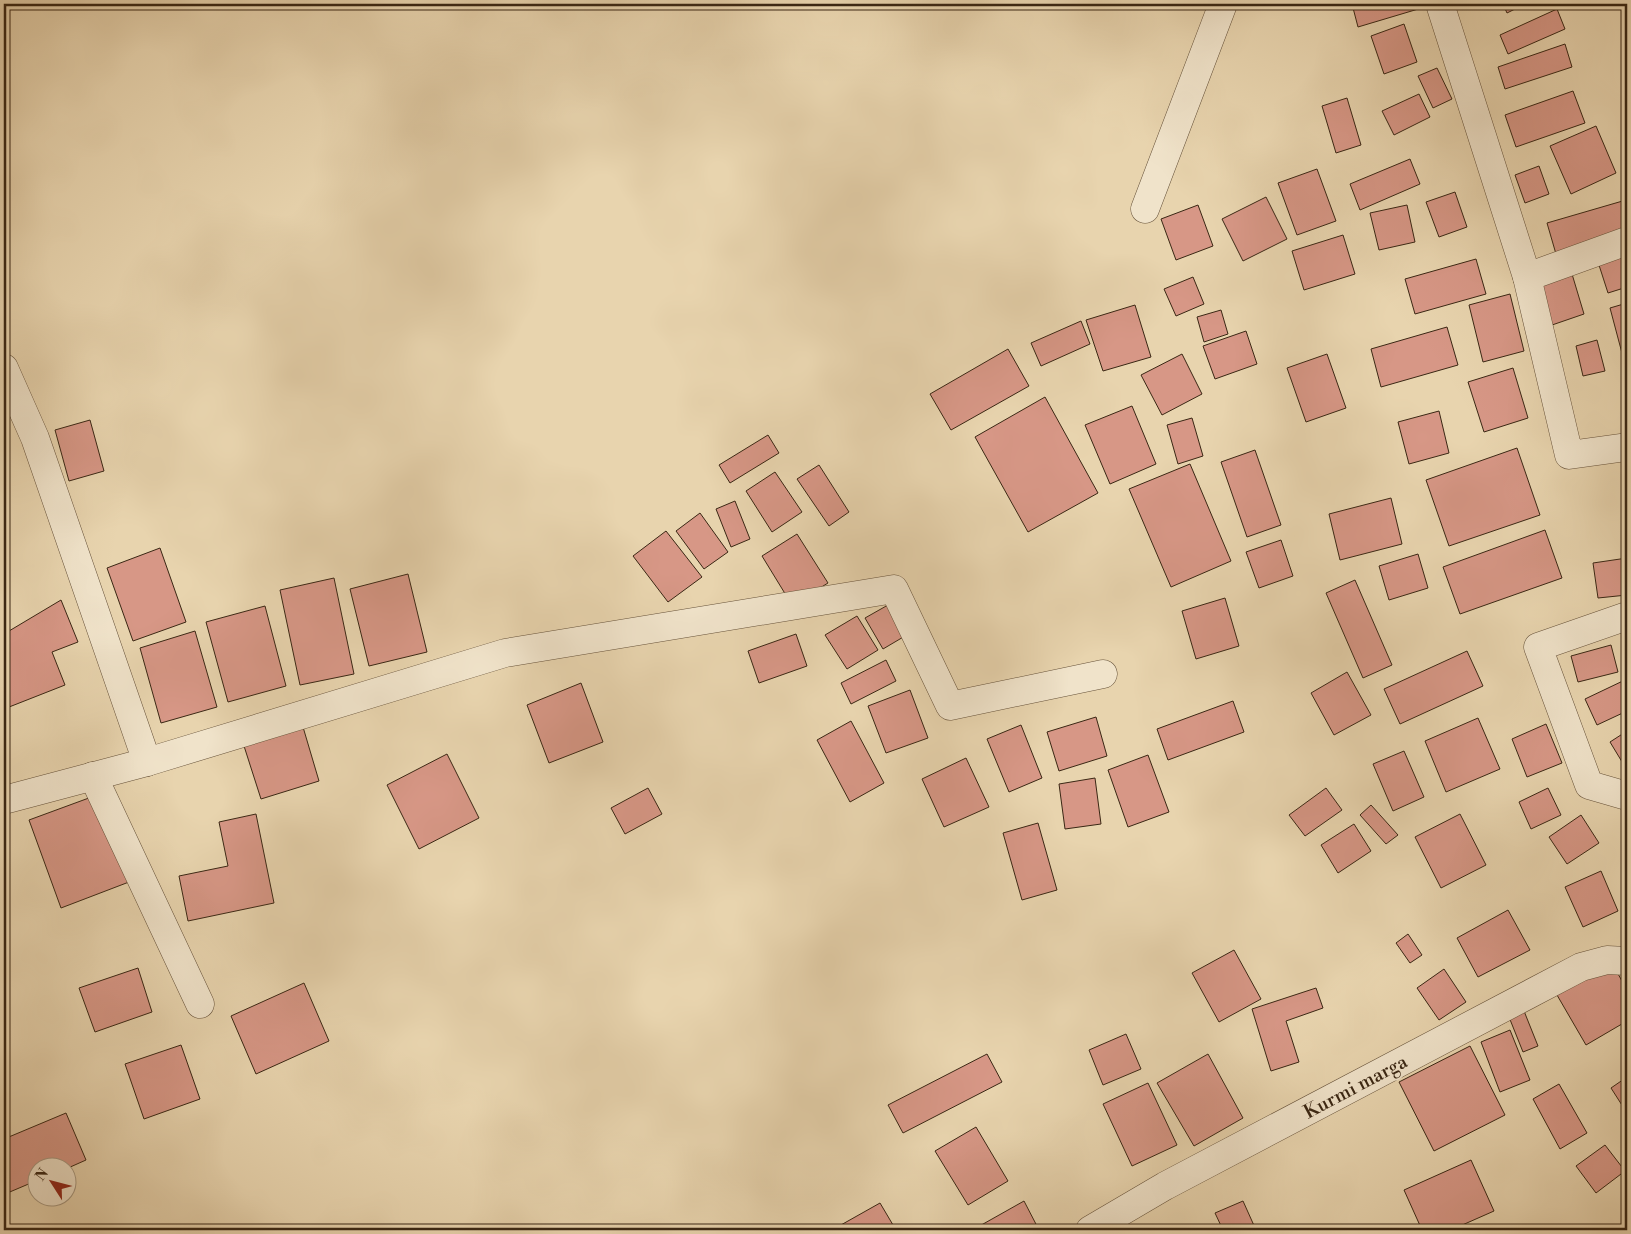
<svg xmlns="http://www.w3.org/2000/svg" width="1631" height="1234" viewBox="0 0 1631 1234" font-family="'Libre Bodoni',serif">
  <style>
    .building { fill: #d79786; stroke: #3a2714 }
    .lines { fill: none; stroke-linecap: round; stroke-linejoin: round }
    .minor-casing { stroke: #66523a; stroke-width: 29 }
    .minor { stroke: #f0e3ca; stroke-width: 28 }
    .labels { text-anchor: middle; stroke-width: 4; stroke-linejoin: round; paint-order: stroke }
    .street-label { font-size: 19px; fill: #3a2714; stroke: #f0e3ca }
  </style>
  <rect width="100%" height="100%" fill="#e8d4ae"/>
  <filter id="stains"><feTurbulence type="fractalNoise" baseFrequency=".004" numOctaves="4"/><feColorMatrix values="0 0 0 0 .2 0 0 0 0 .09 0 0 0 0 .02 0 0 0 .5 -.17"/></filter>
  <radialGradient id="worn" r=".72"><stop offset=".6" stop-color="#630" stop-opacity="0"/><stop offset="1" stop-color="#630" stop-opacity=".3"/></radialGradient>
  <!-- building -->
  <g class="building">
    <polygon points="1352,4 1435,4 1358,27"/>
    <polygon points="1503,4 1525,4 1507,13"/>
    <polygon points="1557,9 1565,29 1508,54 1500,35"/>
    <polygon points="1404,24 1417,62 1384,74 1371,36"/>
    <polygon points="1565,44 1572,67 1505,89 1498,67"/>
    <polygon points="1437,68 1452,99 1433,108 1418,76"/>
    <polygon points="1573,91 1585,123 1516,147 1505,115"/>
    <polygon points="1419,94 1430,117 1394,135 1382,111"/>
    <polygon points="1347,98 1361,145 1336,153 1322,106"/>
    <polygon points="1596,126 1616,173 1571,194 1550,146"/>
    <polygon points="1410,159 1420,184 1360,210 1350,184"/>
    <polygon points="1539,166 1549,194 1525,203 1515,175"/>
    <polygon points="1317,169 1336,221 1297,235 1278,183"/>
    <polygon points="1455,192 1467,227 1439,237 1426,202"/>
    <polygon points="1266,197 1287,239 1243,261 1222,219"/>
    <polygon points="1626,200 1627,234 1556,254 1547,223"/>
    <polygon points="1198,205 1213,246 1176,260 1161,219"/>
    <polygon points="1407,205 1415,242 1379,250 1370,213"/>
    <polygon points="1343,235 1355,274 1304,290 1292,251"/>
    <polygon points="1627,252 1627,287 1608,293 1598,262"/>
    <polygon points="1476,259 1486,294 1415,314 1405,279"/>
    <polygon points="1572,274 1584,314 1552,325 1539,285"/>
    <polygon points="1193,277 1204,304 1176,316 1164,289"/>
    <polygon points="1510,294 1524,351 1483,362 1469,305"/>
    <polygon points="1627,303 1627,372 1610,308"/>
    <polygon points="1135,305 1151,357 1103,371 1086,320"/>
    <polygon points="1221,310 1228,334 1204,342 1197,317"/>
    <polygon points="1081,321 1090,344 1041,366 1031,343"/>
    <polygon points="1447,327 1458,365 1381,387 1371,349"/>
    <polygon points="1246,331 1257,364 1215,379 1203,346"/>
    <polygon points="1597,340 1605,371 1583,376 1576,346"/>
    <polygon points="1008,349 1029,386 951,430 930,394"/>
    <polygon points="1182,354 1202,394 1162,415 1141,375"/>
    <polygon points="1327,354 1346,408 1306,422 1287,368"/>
    <polygon points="1513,368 1528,418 1484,432 1468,382"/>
    <polygon points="1045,397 1098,493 1028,532 975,437"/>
    <polygon points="1132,406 1156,464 1110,484 1085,425"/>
    <polygon points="1439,411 1449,453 1409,464 1398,422"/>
    <polygon points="1192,418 1203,456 1178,464 1167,425"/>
    <polygon points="90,420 104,471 69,481 55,430"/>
    <polygon points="768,435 779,453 730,483 719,465"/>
    <polygon points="1517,448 1540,515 1449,546 1426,480"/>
    <polygon points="1255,450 1281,525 1247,537 1221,462"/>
    <polygon points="1190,464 1231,561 1171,587 1129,489"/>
    <polygon points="819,465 849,512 829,526 797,479"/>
    <polygon points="775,472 802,512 772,532 746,491"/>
    <polygon points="1391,498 1402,544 1340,560 1329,514"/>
    <polygon points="735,501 750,539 731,547 716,509"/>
    <polygon points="700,513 728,552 704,569 676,531"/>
    <polygon points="1545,530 1562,578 1460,614 1443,567"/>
    <polygon points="666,531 702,577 668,602 633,556"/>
    <polygon points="797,534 828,583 792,605 762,556"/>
    <polygon points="1281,540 1293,576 1259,588 1246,552"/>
    <polygon points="160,548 186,622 133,641 107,568"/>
    <polygon points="1418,554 1428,588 1389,600 1379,566"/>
    <polygon points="1627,558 1627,595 1598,598 1593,563"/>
    <polygon points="408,574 427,652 369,666 350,589"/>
    <polygon points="334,578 354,674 300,685 280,590"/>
    <polygon points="1355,580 1392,665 1363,678 1326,593"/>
    <polygon points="1225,598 1239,646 1196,659 1182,611"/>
    <polygon points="61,600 78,642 52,652 65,685 4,709 4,634"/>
    <polygon points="888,605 905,636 883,649 865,618"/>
    <polygon points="265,606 286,686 228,702 206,622"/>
    <polygon points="857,616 878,650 847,669 825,635"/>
    <polygon points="195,631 217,707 161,723 140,648"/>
    <polygon points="796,634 807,666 759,683 748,651"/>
    <polygon points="1611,645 1618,672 1578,682 1571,656"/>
    <polygon points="1467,651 1483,686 1400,724 1384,689"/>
    <polygon points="886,660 896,681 851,704 841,683"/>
    <polygon points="1347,672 1371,715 1334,735 1311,693"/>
    <polygon points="1627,679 1627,711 1597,725 1585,699"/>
    <polygon points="581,683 603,742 549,763 527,705"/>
    <polygon points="910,690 928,738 886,753 868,706"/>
    <polygon points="1233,701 1244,732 1168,760 1157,729"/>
    <polygon points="1096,717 1107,756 1059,771 1047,732"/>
    <polygon points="1478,718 1500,769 1446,792 1425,741"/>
    <polygon points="851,721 884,783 850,802 817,740"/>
    <polygon points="1546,724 1562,763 1527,777 1512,739"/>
    <polygon points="1021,725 1042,778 1009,792 987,739"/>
    <polygon points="303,727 319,781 261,799 244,746"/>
    <polygon points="1627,731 1627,770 1610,742"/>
    <polygon points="1404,751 1424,797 1393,811 1373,764"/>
    <polygon points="447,754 479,818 419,849 387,785"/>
    <polygon points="1148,755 1169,812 1128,827 1108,770"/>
    <polygon points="966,758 989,807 944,827 922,779"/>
    <polygon points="1095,778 1101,824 1065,829 1059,784"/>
    <polygon points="648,788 662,814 625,834 611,808"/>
    <polygon points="1326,788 1342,810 1305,836 1289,815"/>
    <polygon points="1548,788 1561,815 1531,829 1519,802"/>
    <polygon points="97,795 129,882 61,908 29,820"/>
    <polygon points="1371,805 1398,835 1386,844 1360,815"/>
    <polygon points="256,814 274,903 188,921 179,876 228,866 219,822"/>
    <polygon points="1460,814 1486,865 1441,888 1415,837"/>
    <polygon points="1581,815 1599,843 1567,864 1549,837"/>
    <polygon points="1038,823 1057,890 1022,900 1003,833"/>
    <polygon points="1354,824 1371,851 1338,873 1321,845"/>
    <polygon points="1601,871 1618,911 1583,927 1565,887"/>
    <polygon points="1508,910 1530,950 1478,977 1457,938"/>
    <polygon points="1408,934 1422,955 1410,963 1396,943"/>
    <polygon points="1234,950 1261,999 1219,1022 1192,973"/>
    <polygon points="1612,963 1627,990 1627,1021 1586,1045 1557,995"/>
    <polygon points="138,968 152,1012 95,1032 79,988"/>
    <polygon points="1444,969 1466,1002 1439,1020 1417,988"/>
    <polygon points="304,983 329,1041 256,1074 231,1016"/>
    <polygon points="1316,988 1323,1008 1286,1021 1299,1062 1271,1071 1252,1009"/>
    <polygon points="1524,1011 1538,1046 1523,1052 1509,1017"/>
    <polygon points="1510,1030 1530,1080 1500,1092 1481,1042"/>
    <polygon points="1126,1034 1141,1069 1103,1085 1089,1050"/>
    <polygon points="181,1045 200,1099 144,1119 125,1064"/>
    <polygon points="1470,1046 1505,1115 1434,1151 1399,1082"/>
    <polygon points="987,1054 1002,1082 903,1133 888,1105"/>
    <polygon points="1208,1054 1243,1118 1194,1146 1157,1083"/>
    <polygon points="1627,1077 1627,1113 1611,1088"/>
    <polygon points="1148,1083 1177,1145 1132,1166 1103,1104"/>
    <polygon points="1559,1084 1587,1133 1560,1149 1533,1099"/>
    <polygon points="66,1113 86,1160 68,1168 38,1166 38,1180 5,1194 4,1190 4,1139"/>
    <polygon points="976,1127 1008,1181 968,1205 935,1151"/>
    <polygon points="1605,1145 1625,1171 1596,1193 1576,1166"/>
    <polygon points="1471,1160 1494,1211 1451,1230 1422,1230 1404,1190"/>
    <polygon points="1024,1201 1038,1228 1034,1230 977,1230 976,1228"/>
    <polygon points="1243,1201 1256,1230 1223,1230 1215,1213"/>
    <polygon points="880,1203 896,1230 832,1230"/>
  </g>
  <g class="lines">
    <defs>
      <g id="minor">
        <polyline points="1440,4 1527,277 1569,455 1627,447"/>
        <polyline points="1145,209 1223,4"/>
        <polyline points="1527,277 1627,241"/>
        <polyline points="4,368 35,438 147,762"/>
        <polyline points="1627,616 1538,647 1589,785 1627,796"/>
        <polyline points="93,776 200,1004"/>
        <polyline points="4,800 147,762 505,653 894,589 950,706 1103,674"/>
        <polyline points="1090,1230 1165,1186 1581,967 1607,960 1627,961"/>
      </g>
    </defs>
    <!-- minor casing -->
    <use href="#minor" class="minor-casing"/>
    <!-- minor -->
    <use href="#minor" class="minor"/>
  </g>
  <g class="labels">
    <!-- street labels -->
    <g class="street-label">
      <text transform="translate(1355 1086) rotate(-28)" y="7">Kurmi marga</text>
    </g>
  </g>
  <!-- margin -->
  <rect width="1631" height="1234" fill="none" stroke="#e8d4ae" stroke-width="20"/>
  <rect x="5" y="5" width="1621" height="1224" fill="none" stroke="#3a2714" stroke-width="2.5"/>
  <rect x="10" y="10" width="1611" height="1214" fill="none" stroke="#3a2714"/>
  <!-- north arrow -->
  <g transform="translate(52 1182) rotate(306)"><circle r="24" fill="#f0e3ca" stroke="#a79881"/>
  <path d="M0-4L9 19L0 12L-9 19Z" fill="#8f2418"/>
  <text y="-8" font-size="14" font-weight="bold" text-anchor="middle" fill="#3a2714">N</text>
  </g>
  <rect width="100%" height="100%" filter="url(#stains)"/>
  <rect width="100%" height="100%" fill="url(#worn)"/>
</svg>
